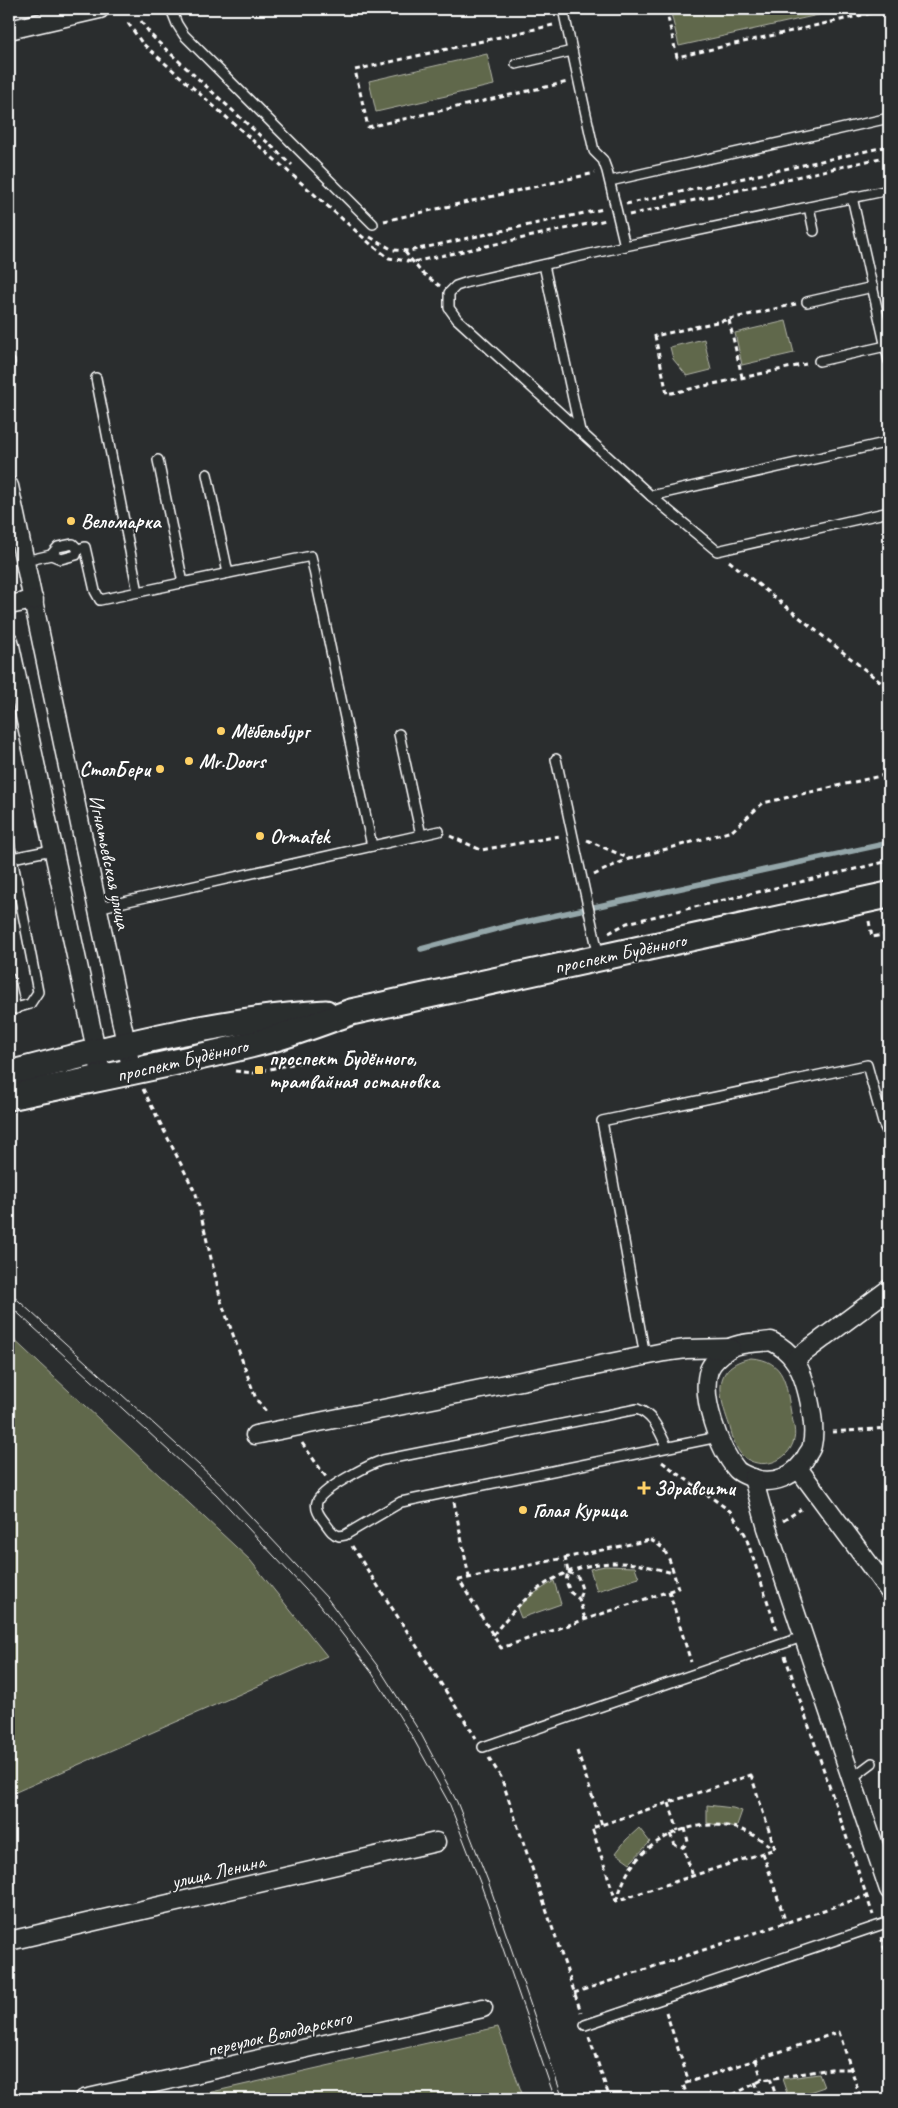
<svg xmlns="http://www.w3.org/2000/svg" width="898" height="2108" viewBox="0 0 898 2108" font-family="Caveat,sans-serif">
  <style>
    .green { fill: #61674c; stroke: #b0b3a6 }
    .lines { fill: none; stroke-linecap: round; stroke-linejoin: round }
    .stream { stroke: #94a6a9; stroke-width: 5.5 }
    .service-casing { stroke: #fff; stroke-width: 12 }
    .minor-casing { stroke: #fff; stroke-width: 21 }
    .secondary-casing { stroke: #fff; stroke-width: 29 }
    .path { stroke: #fff; stroke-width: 3; stroke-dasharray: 5 4; stroke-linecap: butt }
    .service { stroke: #2a2d2e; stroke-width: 9 }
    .minor { stroke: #2a2d2e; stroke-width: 18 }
    .secondary { stroke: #2a2d2e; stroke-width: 25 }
    .tram { stroke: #fff; stroke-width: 1 }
    .poi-dot { fill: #ffd166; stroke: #2a2d2e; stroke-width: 2 }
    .labels { text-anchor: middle; stroke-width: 4; stroke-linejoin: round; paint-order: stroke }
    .poi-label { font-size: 20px; font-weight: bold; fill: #fff; stroke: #2a2d2e; text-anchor: start }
    .street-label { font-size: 20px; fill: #fff; stroke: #2a2d2e }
  </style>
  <rect width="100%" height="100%" fill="#2a2d2e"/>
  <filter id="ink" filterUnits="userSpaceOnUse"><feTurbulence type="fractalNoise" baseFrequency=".02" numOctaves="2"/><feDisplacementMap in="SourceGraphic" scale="10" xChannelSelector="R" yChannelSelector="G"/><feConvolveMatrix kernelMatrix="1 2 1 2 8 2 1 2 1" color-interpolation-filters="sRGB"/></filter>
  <g filter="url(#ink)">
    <!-- green -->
    <g class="green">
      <polygon points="670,9 845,9 679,46"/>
      <polygon points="487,54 494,85 376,112 369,81"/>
      <polygon points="786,321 794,353 742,365 735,333"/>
      <polygon points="704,339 711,370 687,376 673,359 670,347"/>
      <polygon points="9,1335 250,1560 327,1656 9,1795"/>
      <path d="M751,1358C786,1360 786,1386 791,1413C793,1423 797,1433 793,1443C785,1465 755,1471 740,1453C734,1445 732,1434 729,1424C719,1396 711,1366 751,1358Z"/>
      <polygon points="605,1566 635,1567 639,1578 597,1591 590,1569"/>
      <polygon points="554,1581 561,1604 521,1618 517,1608 532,1595"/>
      <polygon points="707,1805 733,1808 742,1811 736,1828 707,1823"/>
      <polygon points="639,1828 650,1842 630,1863 616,1853 626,1840"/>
      <polygon points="498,2027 524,2099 181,2099"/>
      <polygon points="819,2074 824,2087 789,2099 782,2079"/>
    </g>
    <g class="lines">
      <!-- stream -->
      <polyline class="stream" points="421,949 511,925 889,843"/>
      <defs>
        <g id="service">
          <polyline points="171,9 177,24 184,35 373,224"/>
          <polyline points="563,9 594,151 603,160 607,171 625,246"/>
          <polyline points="516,64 572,51"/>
          <polyline points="610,181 889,118"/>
          <polyline points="889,190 625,246 468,282 456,286 449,293 449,308 457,319 651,496 717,551 889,512"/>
          <polyline points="852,197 889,361"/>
          <polyline points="809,207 814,231"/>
          <polyline points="544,265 580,431"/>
          <polyline points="807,302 873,287"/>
          <polyline points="819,361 886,346"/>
          <polyline points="9,363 10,362"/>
          <polyline points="96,378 138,592"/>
          <polyline points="158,460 183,583"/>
          <polyline points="207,474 228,573"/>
          <polyline points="651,496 889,442"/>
          <polyline points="51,555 61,559 76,555 78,549"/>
          <polyline points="25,561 51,555 58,547 73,544 78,549 85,547 95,591 100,600 311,556 372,846"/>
          <polyline points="399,734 421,835"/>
          <polyline points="556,759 599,957"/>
          <polyline points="9,842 38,992 30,1004 9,1010"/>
          <polyline points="12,858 52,850"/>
          <polyline points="97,908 439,831"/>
          <polyline points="9,977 16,1009"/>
          <polyline points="645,1356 602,1121 867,1065 883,1123 889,1135"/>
          <path d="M667,1447C659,1431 654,1415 637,1409L383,1460C370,1464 320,1490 317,1502C315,1508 319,1515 323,1520C328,1526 331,1534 339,1536L345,1535L401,1502L718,1437"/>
          <polyline points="483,1747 805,1636"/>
          <polyline points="852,1778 872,1763"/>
          <polyline points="585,2025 889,1922"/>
        </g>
        <g id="minor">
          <polyline points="9,30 100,9"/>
          <polyline points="9,486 132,1072"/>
          <polyline points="9,605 34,600"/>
          <polyline points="9,641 102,1078"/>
          <path d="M771,1341C781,1346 788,1351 794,1360C806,1376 817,1425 812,1445C812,1448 809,1452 807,1455C797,1476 772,1487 750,1477C745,1475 740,1473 737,1470C719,1449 700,1397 709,1370C712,1362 723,1353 730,1348C741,1342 759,1343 771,1341Z"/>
          <polyline points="794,1360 889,1289"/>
          <polyline points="255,1435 664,1352 686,1349 731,1348"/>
          <polyline points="798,1468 889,1591"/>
          <polyline points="753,1478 767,1528 889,1890"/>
          <polyline points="9,1941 436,1842"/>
          <polyline points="84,2099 483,2008"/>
        </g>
        <g id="secondary">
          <path d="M9,1074C113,1047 218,1019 326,1013"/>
          <path d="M9,1097C89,1080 170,1065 250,1045C285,1037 318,1024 351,1012L888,895"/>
        </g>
      </defs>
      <!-- service casing -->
      <use href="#service" class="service-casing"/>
      <!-- minor casing -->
      <use href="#minor" class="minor-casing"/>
      <!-- secondary casing -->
      <use href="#secondary" class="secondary-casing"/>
      <!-- path -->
      <g class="path">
        <polyline points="666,9 677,57 889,9"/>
        <polyline points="141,21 151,35 158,42 292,165"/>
        <polyline points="128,23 142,43 373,246 389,258 413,262 606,220"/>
        <polyline points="553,25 355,70 368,127 568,82"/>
        <polyline points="626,204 889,146"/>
        <polyline points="629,215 889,156"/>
        <polyline points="384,221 595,173"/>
        <polyline points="370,237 393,250 409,251 603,209"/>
        <polyline points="405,252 421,272 440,286"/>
        <polyline points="796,304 655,336 667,394 806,364"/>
        <polyline points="729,320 742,377"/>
        <polyline points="729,561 889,689"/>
        <polyline points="450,836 481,850 560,836"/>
        <polyline points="587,840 630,859 732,831 763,803 889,774"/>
        <polyline points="594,875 612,866 629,859"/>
        <polyline points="869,921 872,937 889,934"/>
        <polyline points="609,933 627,923 889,861"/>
        <polyline points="235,1071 253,1073 300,1062"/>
        <polyline points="143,1089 196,1194 221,1301 256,1399 268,1414"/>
        <polyline points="832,1432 889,1428"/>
        <polyline points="302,1443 326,1477"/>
        <polyline points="662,1462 730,1511 745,1534 778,1633"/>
        <polyline points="454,1502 469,1577"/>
        <polyline points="783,1521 801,1509"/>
        <path d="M650,1540C670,1547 672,1570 678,1588L501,1648L459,1580Z"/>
        <polyline points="352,1546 476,1738"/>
        <polyline points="565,1557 568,1572 566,1581 570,1592 579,1599 585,1619"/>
        <polyline points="568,1572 578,1577 582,1589 579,1599"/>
        <polyline points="669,1591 691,1662"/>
        <path d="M493,1635C531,1586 571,1557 636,1564C648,1566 661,1570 673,1573"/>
        <polyline points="785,1656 873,1915"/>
        <polyline points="577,1751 602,1825"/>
        <polyline points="489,1758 501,1777 581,2012"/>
        <polygon points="751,1775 775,1849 616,1901 592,1828"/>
        <polyline points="669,1803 678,1831"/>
        <polyline points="685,1828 688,1842 683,1847 693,1876"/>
        <polyline points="670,1834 675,1845 683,1847"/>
        <polyline points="763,1853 786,1923"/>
        <path d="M616,1901C621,1889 624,1877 632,1866C657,1832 704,1815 745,1831C755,1835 765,1843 775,1848"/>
        <polyline points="881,1937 889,1963"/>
        <polyline points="574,1993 866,1896"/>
        <polyline points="666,2012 689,2082"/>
        <polyline points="589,2037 610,2099"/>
        <polyline points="756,2060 762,2080"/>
        <polyline points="770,2078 777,2099"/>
        <polyline points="755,2082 762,2099"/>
        <polyline points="688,2099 683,2084 839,2032 861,2099"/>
        <polyline points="725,2099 762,2080 831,2069 851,2069"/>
      </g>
      <!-- service -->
      <use href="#service" class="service"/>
      <!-- minor -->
      <use href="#minor" class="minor"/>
      <!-- secondary -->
      <use href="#secondary" class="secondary"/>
      <!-- tram -->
      <g class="tram">
        <polyline points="9,1292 222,1486 327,1598 379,1668 421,1734 457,1802 488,1881 563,2099"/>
        <polyline points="9,1305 216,1494 320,1605 372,1673 413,1738 450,1805 481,1885 555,2099"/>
      </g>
    </g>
  </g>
  <!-- markers -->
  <g class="poi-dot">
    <circle cx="71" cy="521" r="5"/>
    <circle cx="221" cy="731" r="5"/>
    <circle cx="189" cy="761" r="5"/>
    <circle cx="160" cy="769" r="5"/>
    <circle cx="260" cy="836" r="5"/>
    <rect x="254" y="1065" width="10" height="10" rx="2.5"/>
    <path d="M641.5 1480.5h5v5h5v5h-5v5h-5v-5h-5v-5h5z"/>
    <circle cx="523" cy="1510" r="5"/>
  </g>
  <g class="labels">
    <!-- poi labels -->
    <g class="poi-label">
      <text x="81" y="528">Веломарка</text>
      <text x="231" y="738">Мёбельбург</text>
      <text x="199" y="768">Mr.Doors</text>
      <text x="150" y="776" text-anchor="end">СтолБери</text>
      <text x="270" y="843">Ormatek</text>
      <text x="269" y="1065">проспект Будённого,<tspan x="269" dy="23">трамвайная остановка</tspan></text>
      <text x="654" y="1495">Здравсити</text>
      <text x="533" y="1517">Голая Курица</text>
    </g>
    <!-- street labels -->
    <g class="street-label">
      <text transform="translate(110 862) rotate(78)" y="7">Игнатьевская улица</text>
      <text transform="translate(620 953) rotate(-12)" y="7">проспект Будённого</text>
      <text transform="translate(182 1060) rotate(-13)" y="7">проспект Будённого</text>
      <text transform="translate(218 1871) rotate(-13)" y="7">улица Ленина</text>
      <text transform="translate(279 2033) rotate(-13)" y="7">переулок Володарского</text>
    </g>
  </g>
  <!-- margin -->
  <rect width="898" height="2108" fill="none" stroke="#2a2d2e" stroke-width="30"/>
  <rect x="15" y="15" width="868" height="2078" fill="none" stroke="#fff" stroke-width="2" filter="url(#ink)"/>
</svg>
